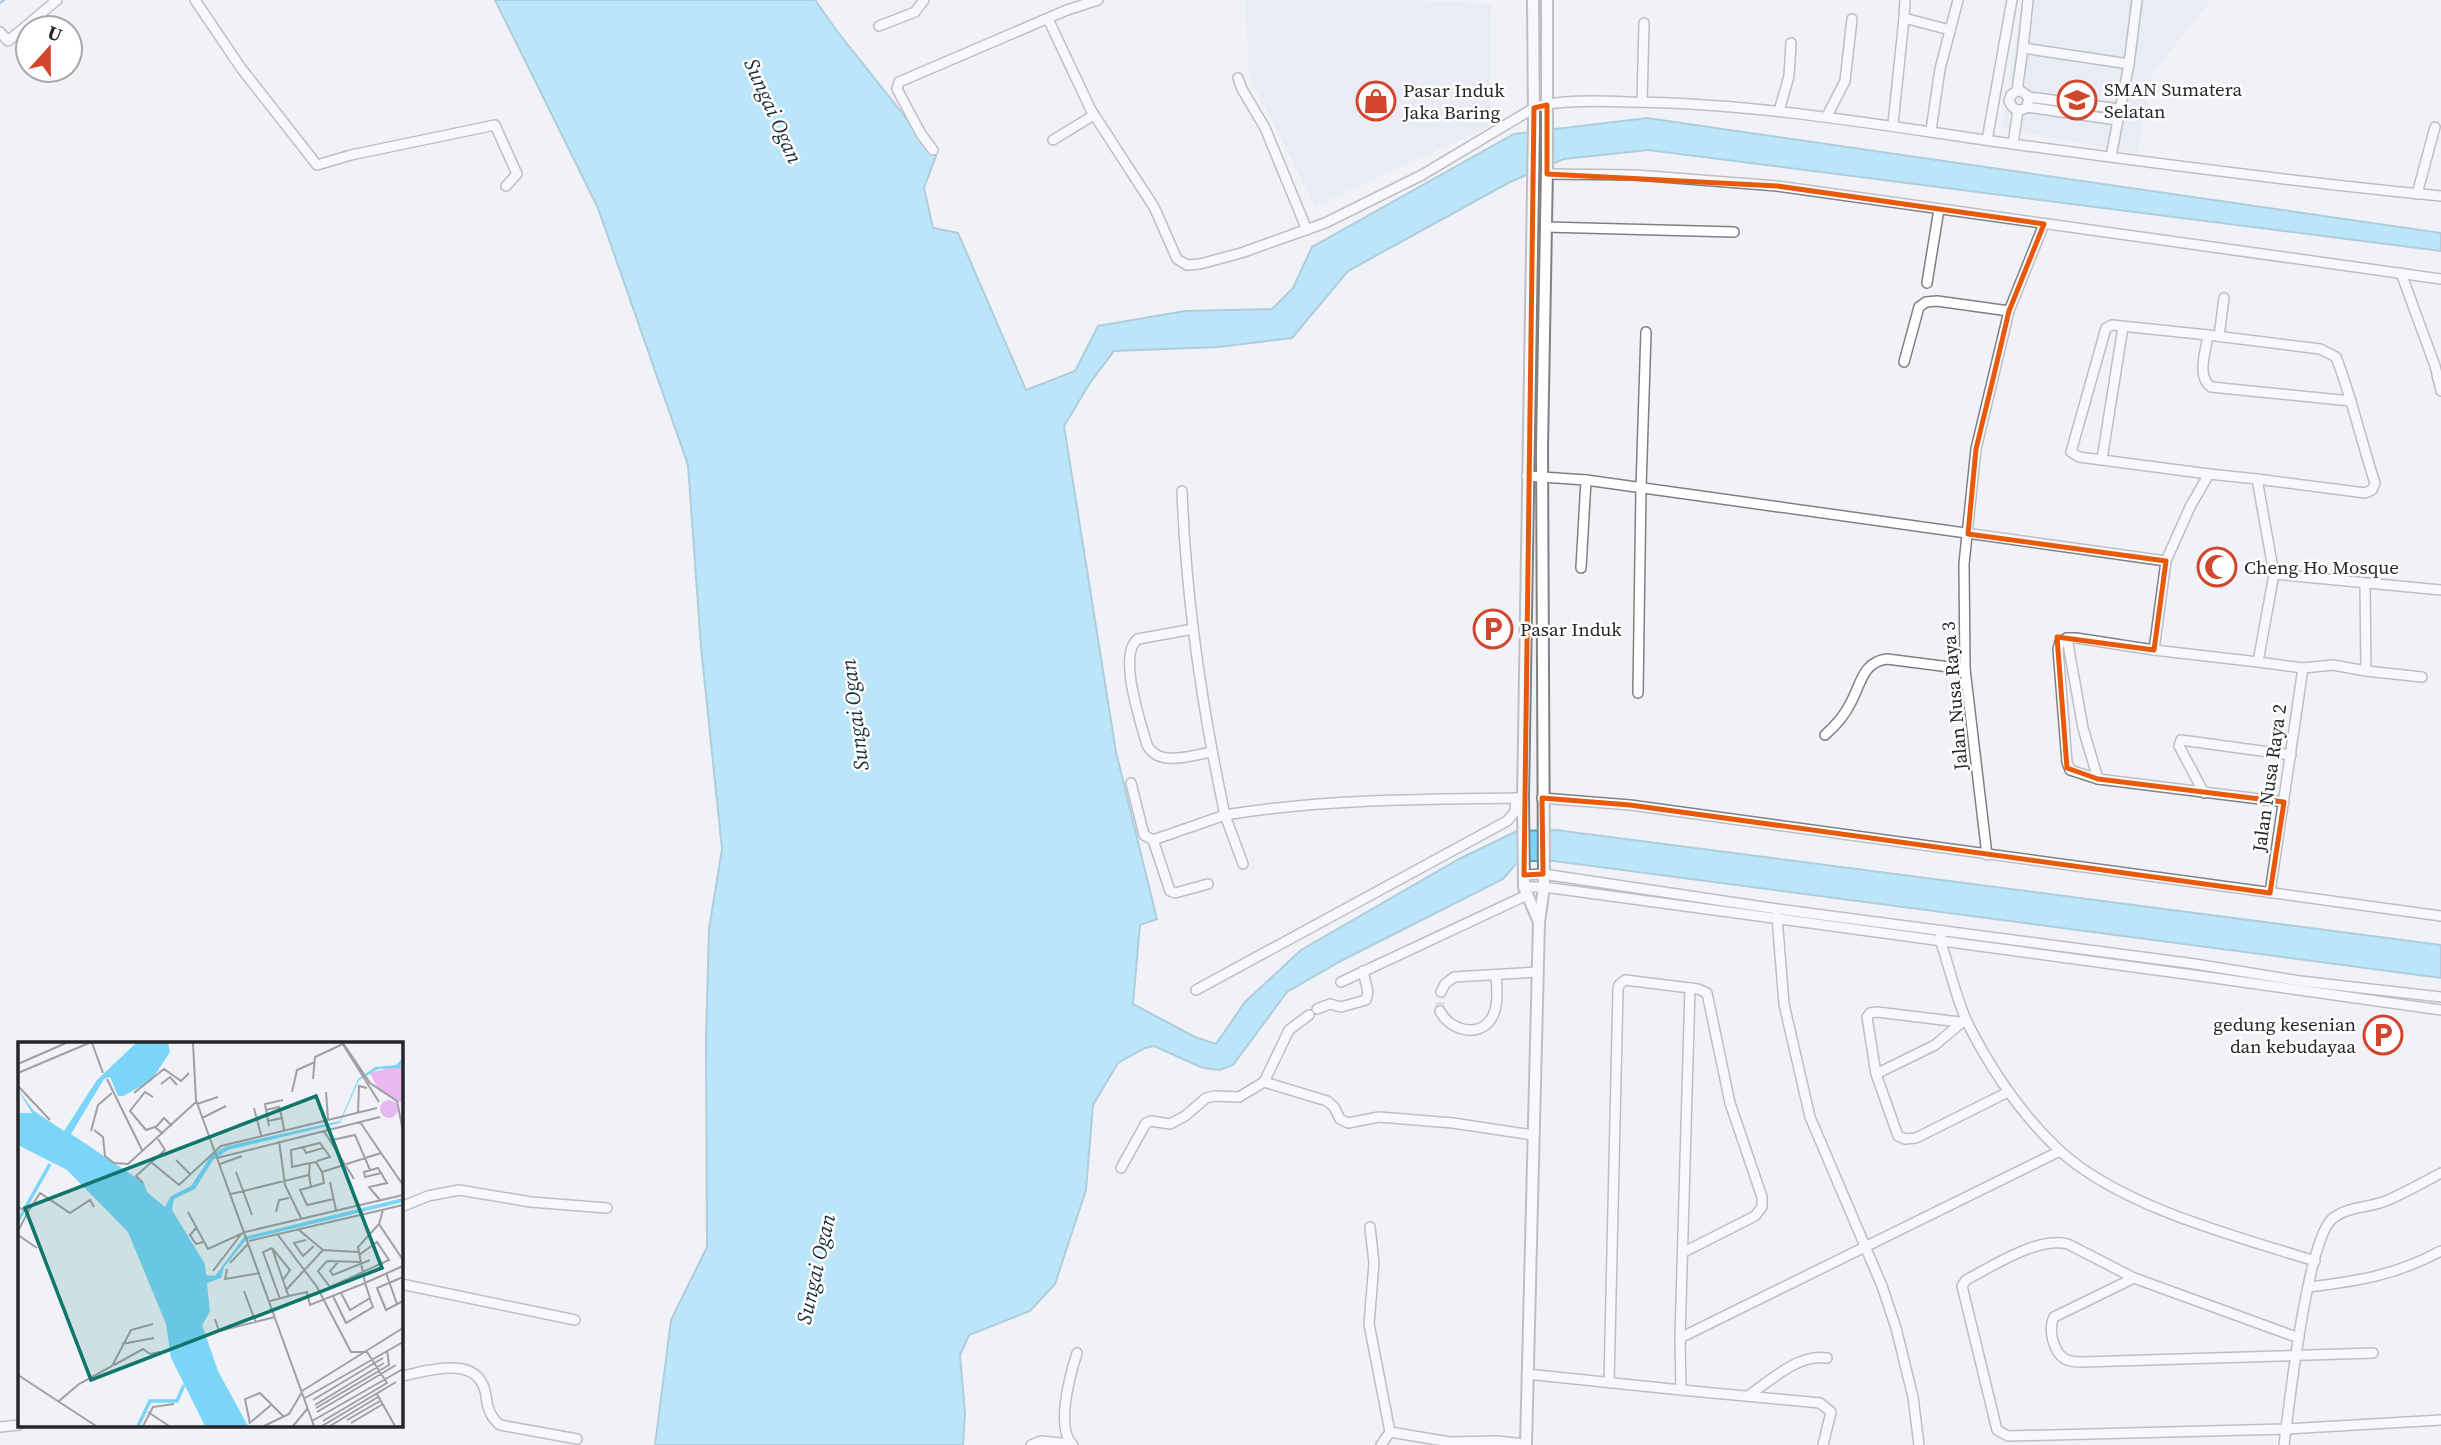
<svg xmlns="http://www.w3.org/2000/svg" width="2441" height="1445" viewBox="0 0 2441 1445" font-family="'Source Serif 4',serif">
  <style>
    .built { fill: #e0e4ef }
    .water { fill: #7ad5f9; stroke: #61a0ba; stroke-width: 2 }
    .lines { fill: none; stroke-linecap: round; stroke-linejoin: round }
    .stream { stroke: #61a0ba; stroke-width: 2.5 }
    .minor-tunnel { stroke: #c8c9ce; stroke-width: 9; stroke-dasharray: 9 4.5; stroke-linecap: butt }
    .minor-casing { stroke: #7f8084; stroke-width: 12 }
    .tertiary-casing { stroke: #7f8084; stroke-width: 14 }
    .minor { stroke: #fff; stroke-width: 9 }
    .tertiary { stroke: #fff; stroke-width: 10 }
    .marked { fill: none; stroke: #e8590c; stroke-width: 5; stroke-linejoin: round }
    .labels { text-anchor: middle; stroke-width: 5; stroke-linejoin: round; paint-order: stroke }
    .poi-label { font-size: 19px; fill: #262628; stroke: #fff; text-anchor: start }
    .street-label { font-size: 19px; fill: #262628; stroke: #fff }
    .water-label { font-size: 21px; font-style: italic; fill: #1a2f38; stroke: #fff }
    .inset-river { fill: none; stroke: #7ad5f9; stroke-width: 3.5 }
    .inset-road { fill: none; stroke: #a0a0a4; stroke-width: 2 }
    .view { fill: #0f766e; fill-opacity: 0.15; stroke: #0f766e; stroke-width: 3.5 }
    .inset-edge { fill: none; stroke: #262628; stroke-width: 3.5 }
  </style>
  <rect width="100%" height="100%" fill="#f1f2f7"/>
  <!-- built -->
  <g class="built">
    <polygon points="1245,0 1403,0 1491,4 1490,126 1315,206 1249,76"/>
    <polygon points="2022,0 2211,0 2153,73 2137,154 2002,128"/>
  </g>
  <!-- water -->
  <polygon class="water" points="495,0 815,0 837,31 936,156 924,188 933,228 958,233 1026,390 1075,371 1098,326 1185,311 1272,309 1293,288 1312,247 1514,134 1647,118 2441,233 2441,251 1648,150 1564,159 1510,182 1348,271 1292,338 1218,347 1114,351 1090,383 1064,426 1116,752 1157,919 1140,925 1133,1004 1195,1037 1216,1044 1245,1002 1301,950 1459,859 1517,831 1556,830 2441,945 2441,978 1554,861 1524,861 1516,864 1503,879 1339,962 1287,992 1233,1065 1220,1070 1203,1068 1154,1046 1145,1048 1118,1063 1093,1105 1086,1190 1055,1284 1030,1311 969,1335 960,1355 965,1414 963,1445 655,1445 671,1320 707,1247 706,1038 709,929 722,849 701,647 688,465 598,208"/>
  <g class="lines">
    <!-- stream -->
    <polyline class="stream" points="0,3 4,0"/>
    <!-- minor-tunnel -->
    <polyline class="minor-tunnel" points="1440,1011 1441,992"/>
    <defs>
      <g id="minor">
        <polyline points="195,0 241,68 317,165 351,155 495,125 517,174 506,186"/>
        <polyline points="1904,18 1905,0"/>
        <path d="M1048,19L1091,110L1154,207L1177,259L1187,265L1200,264L1241,253L1325,223L1422,175L1534,108C1556,99 1604,101 1628,102C1757,103 1879,125 2006,143C2151,163 2296,182 2441,196"/>
        <polyline points="879,26 915,12 924,0"/>
        <polyline points="0,32 8,41 57,0"/>
        <polyline points="2023,48 2028,0"/>
        <polyline points="2129,64 2137,0"/>
        <polyline points="1238,78 1242,89 1265,128 1307,230"/>
        <path d="M2017,91H2021L2029,97L2027,107C2019,113 2013,110 2009,101L2011,95L2017,91L2023,48L2129,64L2111,156"/>
        <polyline points="2029,97 2119,109"/>
        <polyline points="1642,102 1644,23"/>
        <polyline points="2027,107 2117,120"/>
        <polyline points="1779,111 1789,76 1791,43"/>
        <polyline points="1827,116 1845,81 1852,19"/>
        <polyline points="1893,124 1904,18 1950,30"/>
        <polyline points="1931,130 1940,69 1958,0"/>
        <polyline points="1053,140 1094,115"/>
        <polyline points="1987,140 2012,0"/>
        <polyline points="2013,144 2018,110"/>
        <polyline points="933,150 921,134 897,89 899,82 1067,10 1098,0"/>
        <polyline points="1547,174 1636,175 1777,186 2441,279"/>
        <polyline points="2417,194 2435,127"/>
        <polyline points="1546,227 1734,232"/>
        <polyline points="2401,273 2435,366 2441,391"/>
        <polyline points="1927,283 1939,209"/>
        <path d="M2208,335C2206,351 2196,376 2211,387L2351,401"/>
        <polyline points="2219,336 2224,298"/>
        <polyline points="1904,362 1919,307 1926,302 1937,301 2009,311"/>
        <polyline points="2102,459 2123,327"/>
        <path d="M2209,474L2079,457L2071,452L2106,328L2112,325L2208,335L2320,349L2336,357C2352,398 2361,441 2375,483L2372,490L2365,493L2257,479"/>
        <polyline points="1527,476 1586,480 2166,561 2190,507 2209,474 2257,479 2274,574 2441,590"/>
        <path d="M1182,491C1186,600 1202,708 1225,815C1324,799 1423,799 1523,798"/>
        <polyline points="2166,561 2154,650 2258,662 2274,574"/>
        <polyline points="1581,568 1586,480"/>
        <path d="M1193,629L1138,639C1117,654 1141,723 1147,745C1159,768 1192,755 1212,752"/>
        <polyline points="2067,638 2083,728 2098,779"/>
        <polyline points="2154,650 2076,638 2067,638 2060,642 2058,649 2067,762 2070,770 2098,779 2284,802"/>
        <polyline points="2258,662 2303,668 2333,665 2366,671 2365,584"/>
        <polyline points="2366,671 2422,677"/>
        <polyline points="1638,693 1641,488 1646,332"/>
        <path d="M1825,735C1835,726 1844,717 1850,704C1861,685 1862,662 1887,659L1965,669"/>
        <polyline points="1131,783 1144,835 1153,840 1170,891 1175,893 1208,884"/>
        <polyline points="2204,793 2179,746 2181,740 2291,755"/>
        <polyline points="1542,798 1630,805 2441,916"/>
        <polyline points="1153,840 1225,815 1243,864"/>
        <polyline points="1987,855 1965,669 1964,564 1976,449 2009,311 2044,224"/>
        <polyline points="1524,875 1543,874 1777,909 2195,964 2300,981 2441,997"/>
        <polyline points="1524,887 1544,887 2193,975 2441,1010"/>
        <polyline points="2270,893 2303,668"/>
        <polyline points="1777,917 1784,1004 1810,1117 1882,1286 1896,1328 1913,1397 1919,1445"/>
        <path d="M1941,935L1940,940C1950,968 1956,1000 1969,1026C1992,1071 2022,1115 2059,1150C2121,1207 2235,1236 2315,1261"/>
        <polyline points="1341,982 1527,895"/>
        <polyline points="1196,990 1507,821 1515,812 1516,798"/>
        <polyline points="1441,992 1445,984 1454,977 1538,972"/>
        <polyline points="1317,1009 1330,1004 1341,1007 1366,1000 1368,992 1363,971"/>
        <path d="M1440,1011C1448,1029 1478,1039 1491,1019C1499,1007 1497,989 1496,975"/>
        <polyline points="1309,1015 1289,1030 1264,1082 1327,1101 1334,1107 1340,1119 1348,1123 1379,1117 1453,1123 1533,1135"/>
        <polyline points="1968,1023 1877,1012 1870,1013 1867,1017 1876,1074 1898,1136 1905,1139 1916,1138 2008,1092"/>
        <polyline points="1876,1074 1935,1045 1961,1023"/>
        <polyline points="1121,1168 1146,1123 1151,1121 1170,1124 1185,1116 1206,1098 1215,1096 1239,1097 1264,1082"/>
        <polyline points="401,1207 428,1196 459,1190 531,1202 607,1208"/>
        <polyline points="1370,1227 1374,1263 1369,1324 1390,1432 1381,1445"/>
        <path d="M2134,1278L2054,1317C2048,1329 2053,1352 2065,1359C2070,1362 2076,1362 2082,1362L2373,1353"/>
        <polyline points="401,1284 575,1320"/>
        <path d="M2309,1287C2359,1281 2396,1275 2441,1251"/>
        <polyline points="1680,1338 1690,988"/>
        <path d="M2299,1338L2134,1278L2068,1244C2038,1236 1993,1266 1966,1280L1962,1286L1997,1430L2008,1436L2286,1429L2441,1420"/>
        <polyline points="1527,1374 1681,1390 1680,1338 2060,1151"/>
        <path d="M401,1376C430,1371 480,1353 486,1396C487,1408 491,1418 500,1425L577,1439"/>
        <polyline points="1609,1383 1618,990 1619,985 1625,980 1698,989 1707,993 1730,1103 1762,1197 1762,1207 1755,1216 1684,1252"/>
        <polyline points="1681,1390 1820,1403 1831,1412 1823,1445"/>
        <path d="M1748,1396C1770,1381 1799,1353 1827,1358"/>
        <polyline points="0,1427 19,1425"/>
        <polyline points="1390,1432 1450,1442 1496,1441 1526,1444"/>
        <polyline points="1031,1445 1041,1441 1070,1444"/>
        <path d="M1073,1445C1055,1429 1070,1375 1077,1353"/>
        <path d="M2284,1445C2289,1405 2307,1242 2332,1219C2347,1206 2371,1208 2388,1200C2406,1192 2424,1182 2441,1173"/>
      </g>
      <g id="tertiary">
        <polyline points="1533,0 1534,127 1523,798 1524,887 1539,922"/>
        <polyline points="1526,1445 1539,922 1544,887 1542,448 1547,168 1547,0"/>
      </g>
    </defs>
    <!-- minor casing -->
    <use href="#minor" class="minor-casing"/>
    <!-- tertiary casing -->
    <use href="#tertiary" class="tertiary-casing"/>
    <!-- minor -->
    <use href="#minor" class="minor"/>
    <!-- tertiary -->
    <use href="#tertiary" class="tertiary"/>
  </g>
  <!-- marked area -->
  <path d="M0 0H2441V1445H0ZM1547,105V174L1777,186L2044,224L2009,311L1992,383L1976,449L1968,534L2166,561L2154,650L2057,637L2067,768L2098,779L2284,802L2270,893L1630,805L1542,798L1543,874L1524,875L1534,108Z" fill="#f1f2f7" fill-opacity=".55" fill-rule="evenodd"/>
  <path class="marked" d="M1547,105V174L1777,186L2044,224L2009,311L1992,383L1976,449L1968,534L2166,561L2154,650L2057,637L2067,768L2098,779L2284,802L2270,893L1630,805L1542,798L1543,874L1524,875L1534,108Z"/>
  <!-- icons -->
  <defs>
    <symbol id="school-ring" viewBox="-11 -11 22 22"><circle r="9.5" fill="#fff" stroke="#d2462d" stroke-width="1.5"/><path d="M0-5L7-2L0 1L-7-2ZM-4 1L0 2.5L4 1V4Q0 6-4 4Z" fill="#d2462d"/></symbol>
    <symbol id="shop-ring" viewBox="-11 -11 22 22"><circle r="9.5" fill="#fff" stroke="#d2462d" stroke-width="1.5"/><path d="M-5-2.5h2.3a2.7 3.5 0 0 1 5.4 0H5L5.5 6h-11ZM-1.5-2.5h3a1.5 2.3 0 0 0-3 0Z" fill="#d2462d"/></symbol>
    <symbol id="mosque-ring" viewBox="-11 -11 22 22"><circle r="9.5" fill="#fff" stroke="#d2462d" stroke-width="1.5"/><path d="M3.5-4.9A6 6 0 1 0 3.5 4.9A5 5 0 1 1 3.5-4.9Z" fill="#d2462d"/></symbol>
    <symbol id="parking-ring" viewBox="-11 -11 22 22"><circle r="9.5" fill="#fff" stroke="#d2462d" stroke-width="1.5"/><path d="M-3.5-5.5H1a3.5 3.5 0 0 1 0 7H-1V5.5H-3.5ZM-1-3.4V-.6H.8a1.4 1.4 0 0 0 0-2.8Z" fill="#d2462d"/></symbol>
  </defs>
  <g fill-rule="evenodd">
    <use href="#school-ring" x="2055" y="78" width="44" height="44"/>
    <use href="#shop-ring" x="1354" y="79" width="44" height="44"/>
    <use href="#mosque-ring" x="2195" y="545" width="44" height="44"/>
    <use href="#parking-ring" x="1471" y="607" width="44" height="44"/>
    <use href="#parking-ring" x="2361" y="1013" width="44" height="44"/>
  </g>
  <g class="labels">
    <!-- poi labels -->
    <g class="poi-label">
      <text x="2104" y="96">SMAN Sumatera<tspan x="2104" dy="22">Selatan</tspan></text>
      <text x="1403" y="97">Pasar Induk<tspan x="1403" dy="22">Jaka Baring</tspan></text>
      <text x="2244" y="574">Cheng Ho Mosque</text>
      <text x="1520" y="636">Pasar Induk</text>
      <text x="2356" y="1031" text-anchor="end">gedung kesenian<tspan x="2356" dy="22">dan kebudayaa</tspan></text>
    </g>
    <!-- street labels -->
    <g class="street-label">
      <text transform="translate(1954 696) rotate(-95)" y="7">Jalan Nusa Raya 3</text>
      <text transform="translate(2269 778) rotate(-82)" y="7">Jalan Nusa Raya 2</text>
    </g>
    <!-- water labels -->
    <g class="water-label">
      <text transform="translate(773 111) rotate(66)" y="7">Sungai Ogan</text>
      <text transform="translate(855 715) rotate(-97)" y="7">Sungai Ogan</text>
      <text transform="translate(816 1269) rotate(-77)" y="7">Sungai Ogan</text>
    </g>
  </g>
  <!-- overview -->
  <g transform="translate(18 1042)">
    <rect width="385" height="385" fill="#f1f2f7"/>
    <path d="M385,22V62L361,49L352,31ZM362 67a9 9 0 1 1 18 0a9 9 0 1 1-18 0Z" fill="#e9b8f3"/>
    <path d="M118,1H150L152,10L133,39L105,54H100L92,35L86,37L53,92L126,141L129,150L147,165L153,154L173,144L194,112L209,104L322,79L340,37L357,25L378,23L385,16L382,26L360,27L341,38L322,81L210,108L195,118L177,147L156,157L154,168L187,222L188,233L197,234L226,195L385,156V160L228,198L206,225L203,236L189,241L192,270L184,283L200,329L230,384H187L153,316L148,282L110,190L49,128L0,103V71H14L0,48L16,69L46,89L79,38Z" fill="#7ad5f9"/>
    <path class="inset-river" d="M0,179L32,122M120,384L132,359H159L166,343"/>
    <path class="inset-road" d="M74,1L85,31M175,1L178,58L296,384M324,1L361,60M325,1L352,41L379,59L385,89M0,22L48,1M0,31L71,1M89,37L125,110M295,37L297,15L325,2M143,42L152,35L159,43M0,44L32,78M274,50L279,28L297,20M308,50L310,77M116,51L146,27L163,39L171,31M135,55L127,50L112,69L128,88L137,85L145,92M179,62L200,55M236,66L243,93M248,68L261,65L264,76M340,70L341,44L349,46M184,76L208,64M250,79L247,62L265,58M342,80L363,111M251,84L250,79L264,76L266,88M138,85L146,76L154,84M76,88L85,95L87,114L96,121L110,122L178,60M73,89L80,63L94,51M306,89L336,137M314,98L337,93L352,128M261,99L267,143L283,176M285,105L288,111L305,106M199,116L362,75M158,118L173,133M133,120L161,143L203,104L359,66M292,121L274,125L273,108L302,101L312,115L299,119M202,122L224,114M218,130L234,173M291,133L293,145L306,141L304,130M312,140L318,168M125,141L118,134L147,108L140,97M293,145L282,148L289,163L316,157M213,152L291,133L292,121L298,120L304,130L363,111L385,143M362,158L351,145L369,141L360,126L346,130L347,135L363,131M0,165L10,170L22,151L52,171L72,158L76,165M365,168L361,182L385,218M170,170L190,207L225,191M258,170L261,158L271,156M361,182L340,205L347,241L385,224M178,186L172,193L178,202L185,200M281,188L305,208L340,210M0,189L10,170M227,190L385,153M0,193L19,206M260,193L299,245L333,310H349L369,341L305,379M288,198L276,201L285,214L296,204M231,199L385,163M254,206L245,210L262,257M254,206L268,247M254,206L272,228L265,238M341,213L359,200L371,218L312,245L300,229L309,219L342,220M320,220L312,229L315,233L352,218M212,221L230,202M209,227L207,237L242,231M195,229L224,191M368,231L379,262M385,235L359,246L368,268L385,259M226,249L238,281M271,254L289,250L292,263L347,241L352,256L332,268L323,251M315,254L328,281L355,265L352,257M252,259L271,254L268,248L305,208M197,277L201,289L257,275M104,302L136,296M96,323L125,307L132,312L142,310M0,333L78,384M284,349L385,286M359,352L377,384M287,356L385,300M295,358L365,316M41,359L61,342L94,324L113,288L135,282M297,363L366,321M298,366L371,323L369,308M130,370L151,384M299,370L378,323M329,378L362,359M294,379L385,327M233,380L253,363M333,381L365,362M232,382L227,357L242,351L266,375M125,384L135,365L156,362M246,384L271,372L284,350M275,384L290,366M304,384L378,340M312,384L360,355"/>
    <path class="view" d="M298,54L364,226L73,338L7,166Z"/>
    <rect width="385" height="385" class="inset-edge"/>
  </g>
  <!-- north arrow -->
  <g transform="translate(49 49) rotate(21)"><circle r="33" fill="#ffffff" stroke="#a8a8a9" stroke-width="2"/>
  <path d="M0-5L12 26L0 18L-12 26Z" fill="#d2462d"/>
  <text y="-10" font-size="19" font-weight="bold" text-anchor="middle" fill="#262628">U</text>
  </g>
</svg>
